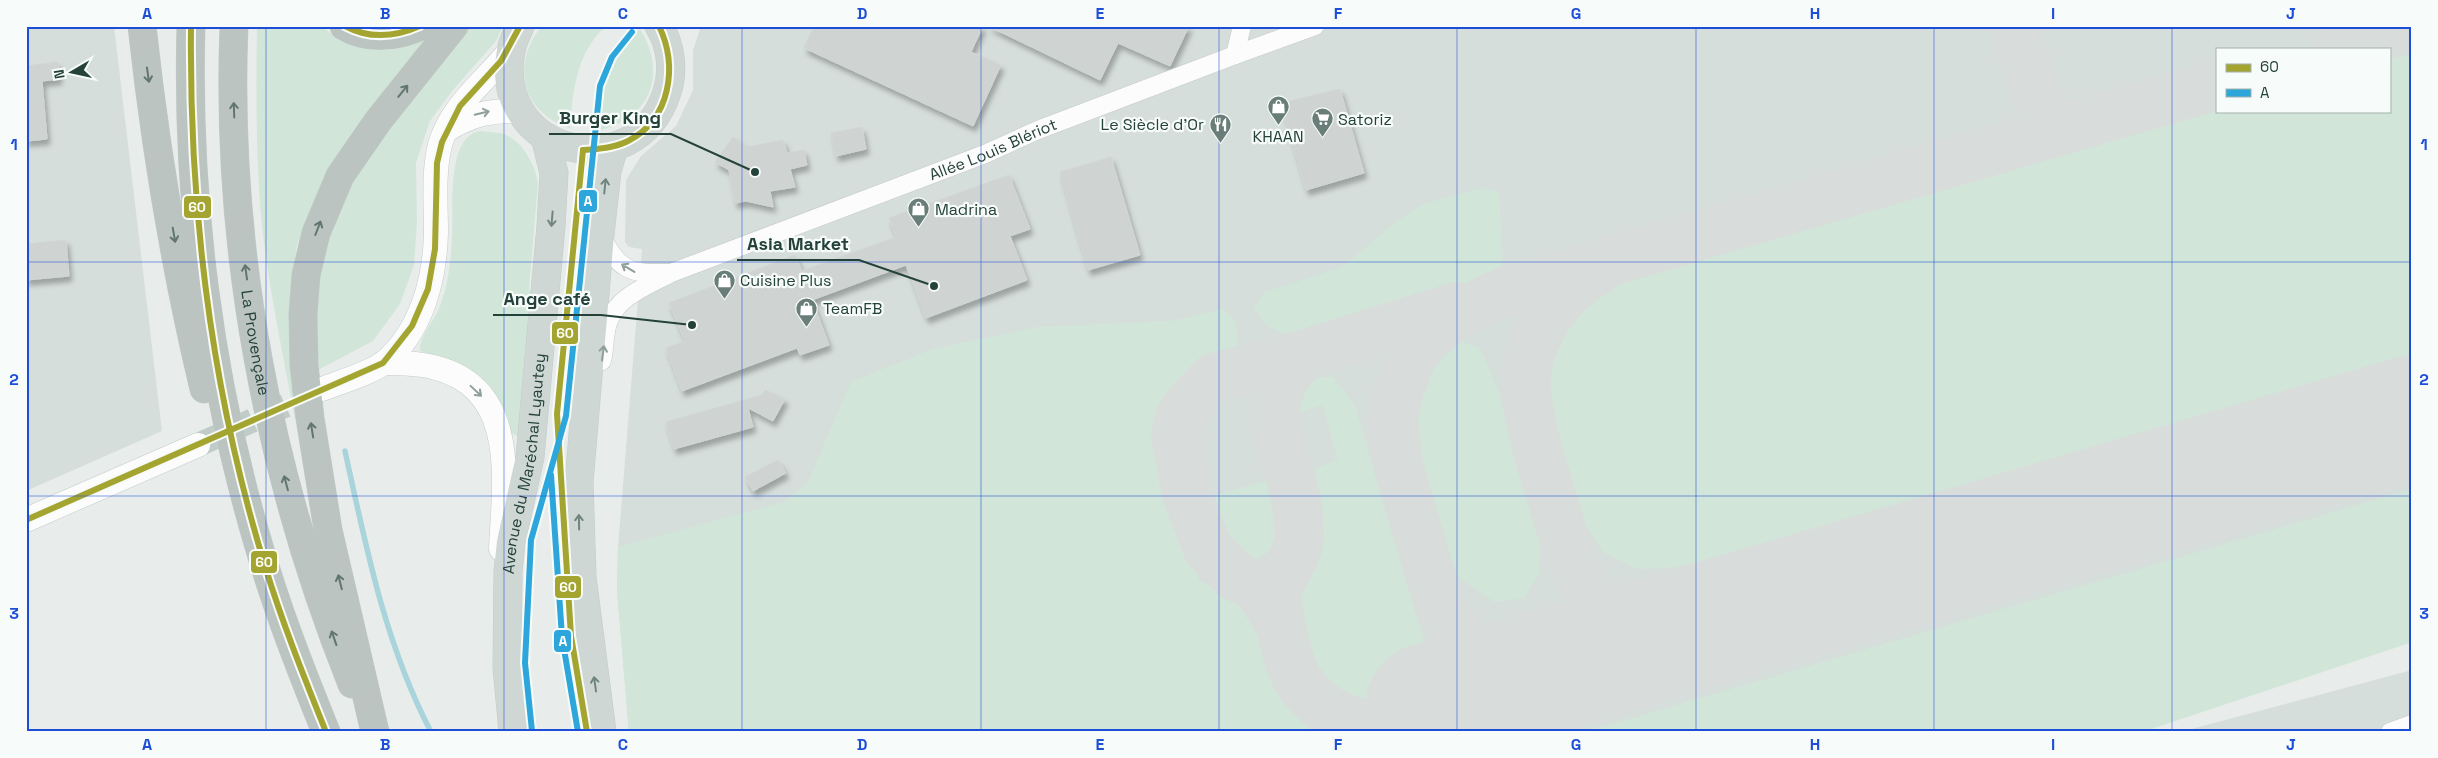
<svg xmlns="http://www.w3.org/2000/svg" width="2438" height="758" viewBox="0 0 2438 758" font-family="'Space Grotesk',sans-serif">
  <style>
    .built { fill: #d6dedb; fill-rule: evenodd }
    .green { fill: #d1e6d8 }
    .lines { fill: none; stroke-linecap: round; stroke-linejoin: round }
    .stream { stroke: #a9d4db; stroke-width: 5.5 }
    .taxiway { stroke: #d8dddc; stroke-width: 50 }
    .runway { stroke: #d8dddc; stroke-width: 125 }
    .building { fill: #cfd4d2; stroke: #d1d6d4; filter: url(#shadow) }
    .secondary-tunnel { stroke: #c1cbc8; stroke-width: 24; stroke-dasharray: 24 12; stroke-linecap: butt }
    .street-casing { stroke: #c5cac8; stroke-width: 19 }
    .secondary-casing { stroke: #c3cbc8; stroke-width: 25 }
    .primary-casing { stroke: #c3ccc9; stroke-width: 29 }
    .highway-casing { stroke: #c3ccc9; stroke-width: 29 }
    .street { stroke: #fcfcfc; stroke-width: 18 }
    .secondary { stroke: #fcfcfc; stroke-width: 24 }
    .primary { stroke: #cfd7d5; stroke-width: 28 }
    .highway { stroke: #bcc4c2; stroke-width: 28 }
    .bus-1-casing { stroke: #f7fbf9; stroke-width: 10 }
    .bus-2-casing { stroke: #f7fbf9; stroke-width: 10 }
    .bus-1 { stroke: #a4a531; stroke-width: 6 }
    .bus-2 { stroke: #2da7db; stroke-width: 6 }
    .oneway { stroke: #617670 }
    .oneway2 { stroke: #909f9b }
    .oneway3 { stroke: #718580 }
    .grid { fill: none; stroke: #1d4ed8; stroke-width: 1; stroke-opacity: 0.55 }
    .labels { text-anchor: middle; stroke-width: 4.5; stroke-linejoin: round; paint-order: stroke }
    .poi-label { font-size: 16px; fill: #24423a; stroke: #f7fbf9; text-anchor: start }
    .street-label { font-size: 16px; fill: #24423a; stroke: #f7fbf9 }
    .leader { fill: none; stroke: #24423a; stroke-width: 2 }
    .callout-dot { fill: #24423a; stroke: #f7fbf9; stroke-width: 2 }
    .callout-label { font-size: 18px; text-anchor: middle; font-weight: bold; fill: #24423a; stroke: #f7fbf9; stroke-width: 4.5; stroke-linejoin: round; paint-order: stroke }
    .line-badge { stroke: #f7fbf9; stroke-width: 2 }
    .badge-label { font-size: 14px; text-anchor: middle; font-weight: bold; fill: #fff }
    .neatline { fill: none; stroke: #1d4ed8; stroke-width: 2 }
    .grid-label { font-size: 16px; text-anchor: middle; font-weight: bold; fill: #1d4ed8 }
  </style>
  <defs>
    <filter id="shadow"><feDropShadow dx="3" dy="5.5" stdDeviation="2.5" flood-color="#0004"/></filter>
  </defs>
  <rect width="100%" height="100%" fill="#e8edeb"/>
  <!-- built -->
  <g class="built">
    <polygon points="26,26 114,26 162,431 26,491"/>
    <path d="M704,26H2412V642L2142,732H629L617,591L618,547L642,249L629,247L625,242L626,180L641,156L676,126L693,90V50L700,29ZM2217,49H2389V111H2217Z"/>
    <polygon points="2412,670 2412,732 2180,732"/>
  </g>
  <!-- green -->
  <g class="green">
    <path d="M257,26H321L340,40L367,48L389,50L429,39L328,176L308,215L297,246L291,292L301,419H295C281,344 264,267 259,190C256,135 256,81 257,26Z"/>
    <polygon points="468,26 503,26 496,41 452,91 430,121 416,163 417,222 414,265 400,304 373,341 318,370 314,319 317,269 350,177"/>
    <path d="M542,26H606C576,53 573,90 570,128C522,113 510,64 542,26Z"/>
    <path d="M640,29C669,76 649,120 596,131C603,82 603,66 640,29Z"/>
    <polygon points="2412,49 2412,354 1681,567 1638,569 1603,552 1580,515 1558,448 1549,391 1557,345 1578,311 1613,284 2217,106 2217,111 2389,111 2389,55"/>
    <path d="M480,131C487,132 494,132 500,133C521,138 535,164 538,183L529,290L539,291L520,437L510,433L467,370L452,360L420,351C419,336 435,320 440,306C448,285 451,260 452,238C454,210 445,137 480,131Z"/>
    <polygon points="1481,188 1499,192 1503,272 1287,335 1266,325 1254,308 1265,292 1342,267 1395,223 1421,205"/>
    <polygon points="1223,309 1235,321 1239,347 1188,370 1158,406 1155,450 1171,518 1200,581 1237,598 1253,621 1292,713 1318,732 629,732 617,591 618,547 784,502 807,484 851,382 933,349 1038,327 1171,321"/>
    <polygon points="1456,339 1480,348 1498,390 1540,544 1539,574 1524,598 1495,602 1459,578 1429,499 1414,438 1419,388 1437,359"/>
    <polygon points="1333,377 1355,406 1424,642 1399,649 1409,687 1362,699 1334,687 1314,664 1295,602 1318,552 1322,520 1310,470 1338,460 1323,405 1297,413 1298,397 1309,378"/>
    <path d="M1269,480C1278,507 1283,521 1272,550L1255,559C1225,538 1222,531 1212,496Z"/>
    <polygon points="2412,489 2412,642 2142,732 1585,732"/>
  </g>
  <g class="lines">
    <!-- stream -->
    <path class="stream" d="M345,451C366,547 385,644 431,732"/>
    <!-- taxiway -->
    <g class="taxiway">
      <path d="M2015,26C2025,56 2033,114 2066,124C2072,125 2080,124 2086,123"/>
      <polyline points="2339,49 2412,27"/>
      <path d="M1598,270C1554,295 1520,346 1527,398C1531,432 1542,466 1552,498C1563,533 1569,566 1592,594C1612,618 1645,625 1673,635"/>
      <path d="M1305,354C1243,415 1294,450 1298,517C1298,525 1300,533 1299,540C1296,558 1285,570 1279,585C1275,595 1279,613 1280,624L1257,587L1234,575L1208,549L1187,495L1176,437L1179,420L1187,406L1214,378L1305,354L1456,307"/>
      <path d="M1280,624C1285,641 1288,663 1297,678C1310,701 1341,725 1369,723C1388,721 1409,712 1428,706"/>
      <polyline points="1571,665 1516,667 1482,655 1455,631 1436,595 1398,465 1393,419 1397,396 1411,358 1426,339 1453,316 1504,292 2217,85"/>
    </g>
    <!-- runway -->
    <polyline class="runway" points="1428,706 2412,418"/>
  </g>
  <!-- building -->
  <g class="building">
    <polygon points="814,26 983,26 971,52 1001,65 973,126 804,48"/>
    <polygon points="988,26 1189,26 1170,66 1118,43 1100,80"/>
    <polygon points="58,62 59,79 42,81 47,139 26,141 26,66"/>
    <polygon points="1340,89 1364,173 1306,190 1281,103"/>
    <polygon points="862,127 866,149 836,156 831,133"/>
    <polygon points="733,137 748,147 783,140 787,153 804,150 807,165 790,169 795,187 770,191 773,207 746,201 735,203 729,170 715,162"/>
    <polygon points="1111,157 1140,255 1088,270 1060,172"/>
    <polygon points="1009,175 1030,229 1010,236 1027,280 926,318 906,265 812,300 829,345 800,355 797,348 682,391 666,348 685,341 669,303 795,255 802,271 896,237 889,218"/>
    <polygon points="66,240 69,276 26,280 26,244"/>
    <polygon points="765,390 785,399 773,421 748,408 753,427 674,449 666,422 762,395"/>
    <polygon points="778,460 786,473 753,491 745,477"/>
  </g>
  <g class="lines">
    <!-- secondary-tunnel -->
    <polyline class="secondary-tunnel" points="198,445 322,389"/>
    <defs>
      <g id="street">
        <polyline points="1235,55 1242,26"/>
        <path d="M600,234C620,270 627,274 668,273"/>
        <path id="s1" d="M602,361C605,349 604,335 608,323C617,296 649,285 671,273L985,154L1038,130L1235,55L1315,26"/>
        <polyline points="2390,732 2412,724"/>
      </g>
      <g id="secondary">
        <path d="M448,129C471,115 492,109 520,112"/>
        <path d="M383,363C400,363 417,363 433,367C520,388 504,482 501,549"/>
        <path d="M322,389C338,383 373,372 385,362C422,330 435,279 436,232C436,204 433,173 440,145C451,105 487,80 511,49"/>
        <polyline points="26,520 198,445"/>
      </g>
      <g id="primary">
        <path d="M520,26C517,34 512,43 511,51C491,154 636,190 667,92C674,71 671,45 659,26"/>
        <path id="s2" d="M513,732L507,667L508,571L511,542L530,457L551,226L554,173L545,137"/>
        <polyline points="602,732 582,577 579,482 600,234 607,171 614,147"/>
      </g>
      <g id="highway">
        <path d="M142,26C155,146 176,272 204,389"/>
        <path d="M191,26C186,199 209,377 258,543C276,607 301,670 326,732"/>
        <path id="s3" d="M234,26C225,249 269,477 352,684"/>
        <path d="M344,26C367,40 398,37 421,26"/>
        <polyline points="375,732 328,530 310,418 304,365 303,314 306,275 316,233 340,176 378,121 454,26"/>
      </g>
    </defs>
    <!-- street casing -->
    <use href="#street" class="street-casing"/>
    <!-- secondary casing -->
    <use href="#secondary" class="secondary-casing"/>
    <!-- primary casing -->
    <use href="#primary" class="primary-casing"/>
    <!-- highway casing -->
    <use href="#highway" class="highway-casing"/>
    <!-- street -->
    <use href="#street" class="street"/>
    <!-- secondary -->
    <use href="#secondary" class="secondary"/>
    <!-- primary -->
    <use href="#primary" class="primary"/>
    <!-- highway -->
    <use href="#highway" class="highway"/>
    <defs>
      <g id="bus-1">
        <path d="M191,26C189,210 211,390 265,566C282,622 304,677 326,732"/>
        <path d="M345,26C369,39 395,37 420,26"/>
        <polyline points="583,150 557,414 571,636 587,732"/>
        <path d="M583,150C598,149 614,148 628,141C671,119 678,66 659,26"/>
        <polyline points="26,520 383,363 412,326 428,289 435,249 437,163 442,142 460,106 501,61 520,26"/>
      </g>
      <g id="bus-2">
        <polyline points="551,475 562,637 578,732"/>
        <polyline points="532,731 525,663 531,540 566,416 600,86 612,57 632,32"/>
      </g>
    </defs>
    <!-- bus-1 casing -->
    <use href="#bus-1" class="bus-1-casing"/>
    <!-- bus-2 casing -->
    <use href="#bus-2" class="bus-2-casing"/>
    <!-- bus-1 -->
    <use href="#bus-1" class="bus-1"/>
    <!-- bus-2 -->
    <use href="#bus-2" class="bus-2"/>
  </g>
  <!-- one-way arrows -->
  <defs><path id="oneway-shaft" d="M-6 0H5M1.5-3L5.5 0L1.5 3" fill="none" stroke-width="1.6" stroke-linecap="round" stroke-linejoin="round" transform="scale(1.25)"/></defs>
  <g class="oneway">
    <use href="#oneway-shaft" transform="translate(148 75) rotate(82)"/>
    <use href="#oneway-shaft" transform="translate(403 91) rotate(-51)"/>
    <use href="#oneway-shaft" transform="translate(234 110) rotate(-92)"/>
    <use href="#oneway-shaft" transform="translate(318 228) rotate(-69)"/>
    <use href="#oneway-shaft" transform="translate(174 235) rotate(80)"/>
    <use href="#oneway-shaft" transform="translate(246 272) rotate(-98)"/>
    <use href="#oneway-shaft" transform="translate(312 430) rotate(-99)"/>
    <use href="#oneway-shaft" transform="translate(286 483) rotate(-105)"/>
    <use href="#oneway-shaft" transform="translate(340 582) rotate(-104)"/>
    <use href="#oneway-shaft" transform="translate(334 638) rotate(-109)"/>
  </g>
  <g class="oneway2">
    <use href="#oneway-shaft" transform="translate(482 113) rotate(-14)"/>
    <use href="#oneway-shaft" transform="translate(628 268) rotate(-149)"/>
    <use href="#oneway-shaft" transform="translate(603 353) rotate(-82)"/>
    <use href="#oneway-shaft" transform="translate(476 391) rotate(43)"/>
  </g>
  <g class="oneway3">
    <use href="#oneway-shaft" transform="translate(605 186) rotate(-84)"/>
    <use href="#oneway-shaft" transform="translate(552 219) rotate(95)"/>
    <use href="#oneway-shaft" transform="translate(579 522) rotate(-91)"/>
    <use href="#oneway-shaft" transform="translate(595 684) rotate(-98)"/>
  </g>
  <!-- grid -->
  <path class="grid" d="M266,26V732M504,26V732M742,26V732M981,26V732M1219,26V732M1457,26V732M1696,26V732M1934,26V732M2172,26V732M26,262H2412M26,496H2412"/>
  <!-- icons -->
  <defs>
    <symbol id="shop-pin" viewBox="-11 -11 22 30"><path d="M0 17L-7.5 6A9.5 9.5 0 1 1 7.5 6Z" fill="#697e78" stroke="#f7fbf9"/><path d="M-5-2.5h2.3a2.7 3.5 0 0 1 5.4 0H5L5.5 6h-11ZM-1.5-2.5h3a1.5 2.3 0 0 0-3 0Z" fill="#fff"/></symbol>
    <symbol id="supermarket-pin" viewBox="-11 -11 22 30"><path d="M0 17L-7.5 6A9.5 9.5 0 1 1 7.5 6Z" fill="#697e78" stroke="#f7fbf9"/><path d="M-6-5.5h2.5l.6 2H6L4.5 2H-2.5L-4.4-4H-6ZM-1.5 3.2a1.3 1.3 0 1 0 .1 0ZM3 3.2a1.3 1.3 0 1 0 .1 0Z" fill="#fff"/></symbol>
    <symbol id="restaurant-pin" viewBox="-11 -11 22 30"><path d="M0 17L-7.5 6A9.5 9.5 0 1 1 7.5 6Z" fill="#697e78" stroke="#f7fbf9"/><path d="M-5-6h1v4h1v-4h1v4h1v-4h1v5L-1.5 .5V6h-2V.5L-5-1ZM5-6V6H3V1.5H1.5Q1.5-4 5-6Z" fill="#fff"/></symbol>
  </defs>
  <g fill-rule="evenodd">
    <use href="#shop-pin" x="1266" y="94" width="25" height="34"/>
    <use href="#supermarket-pin" x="1310" y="106" width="25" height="34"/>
    <use href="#restaurant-pin" x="1208" y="112" width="25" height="34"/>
    <use href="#shop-pin" x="906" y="196" width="25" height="34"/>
    <use href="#shop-pin" x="712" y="268" width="25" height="34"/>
    <use href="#shop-pin" x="794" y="296" width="25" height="34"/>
  </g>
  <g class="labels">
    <!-- poi labels -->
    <g class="poi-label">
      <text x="1338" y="125">Satoriz</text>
      <text x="1204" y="130" text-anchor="end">Le Siècle d'Or</text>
      <text x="1278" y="142" text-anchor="middle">KHAAN</text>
      <text x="935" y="215">Madrina</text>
      <text x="740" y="286">Cuisine Plus</text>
      <text x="823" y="314">TeamFB</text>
    </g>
    <!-- street labels -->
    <g class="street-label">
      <text dy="6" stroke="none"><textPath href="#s1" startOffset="466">Allée Louis Blériot</textPath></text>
      <text dy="6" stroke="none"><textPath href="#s3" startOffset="318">La Provençale</textPath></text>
      <text dy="6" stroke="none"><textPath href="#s2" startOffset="270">Avenue du Maréchal Lyautey</textPath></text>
    </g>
  </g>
  <!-- callouts -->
  <path class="leader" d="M755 172L671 134H549M934 286L859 260H737M692 325L601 315H493"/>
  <g class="callout-dot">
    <circle cx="755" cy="172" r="5"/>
    <circle cx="934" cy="286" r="5"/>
    <circle cx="692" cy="325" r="5"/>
  </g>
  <g class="callout-label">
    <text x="610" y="124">Burger King</text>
    <text x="798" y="250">Asia Market</text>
    <text x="547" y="305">Ange café</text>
  </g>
  <g class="line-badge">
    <rect x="578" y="189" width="20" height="24" rx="5" fill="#2da7db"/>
    <rect x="183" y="195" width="29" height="24" rx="5" fill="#a4a531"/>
    <rect x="551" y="321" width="28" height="24" rx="5" fill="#a4a531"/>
    <rect x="250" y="550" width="28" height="24" rx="5" fill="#a4a531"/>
    <rect x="554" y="575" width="28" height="24" rx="5" fill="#a4a531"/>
    <rect x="553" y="629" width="19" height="24" rx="5" fill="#2da7db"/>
  </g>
  <g class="badge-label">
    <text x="588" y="206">A</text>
    <text x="197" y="212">60</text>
    <text x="565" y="338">60</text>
    <text x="264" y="567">60</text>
    <text x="568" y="592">60</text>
    <text x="563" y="646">A</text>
  </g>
  <!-- border -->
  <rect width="2438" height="758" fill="none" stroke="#f7fbf9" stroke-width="55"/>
  <!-- legend -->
  <rect x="2216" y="48" width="175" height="65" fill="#f7fbf9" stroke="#a3b1ad"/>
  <rect x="2226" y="64" width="25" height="8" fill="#a4a531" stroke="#a3b1ad"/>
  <text x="2260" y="72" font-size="15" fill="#24423a">60</text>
  <rect x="2226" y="89" width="25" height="8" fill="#2da7db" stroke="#a3b1ad"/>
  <text x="2260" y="98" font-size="15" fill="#24423a">A</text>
  <!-- north arrow -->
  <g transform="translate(72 72) rotate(261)" stroke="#f7fbf9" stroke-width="4" paint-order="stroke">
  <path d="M0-4L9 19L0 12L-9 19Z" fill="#24423a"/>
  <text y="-8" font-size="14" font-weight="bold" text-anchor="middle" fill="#24423a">N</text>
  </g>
  <rect x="28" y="28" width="2382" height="702" class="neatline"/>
  <g class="grid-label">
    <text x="147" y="19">A</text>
    <text x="385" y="19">B</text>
    <text x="623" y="19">C</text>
    <text x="862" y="19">D</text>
    <text x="1100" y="19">E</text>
    <text x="1338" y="19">F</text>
    <text x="1576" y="19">G</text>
    <text x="1815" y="19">H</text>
    <text x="2053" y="19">I</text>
    <text x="2291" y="19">J</text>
    <text x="14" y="150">1</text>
    <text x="2424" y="150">1</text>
    <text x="14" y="385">2</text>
    <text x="2424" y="385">2</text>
    <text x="14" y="619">3</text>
    <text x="2424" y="619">3</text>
    <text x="147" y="750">A</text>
    <text x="385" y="750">B</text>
    <text x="623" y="750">C</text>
    <text x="862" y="750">D</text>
    <text x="1100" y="750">E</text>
    <text x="1338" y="750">F</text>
    <text x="1576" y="750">G</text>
    <text x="1815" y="750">H</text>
    <text x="2053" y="750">I</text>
    <text x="2291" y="750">J</text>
  </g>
</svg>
